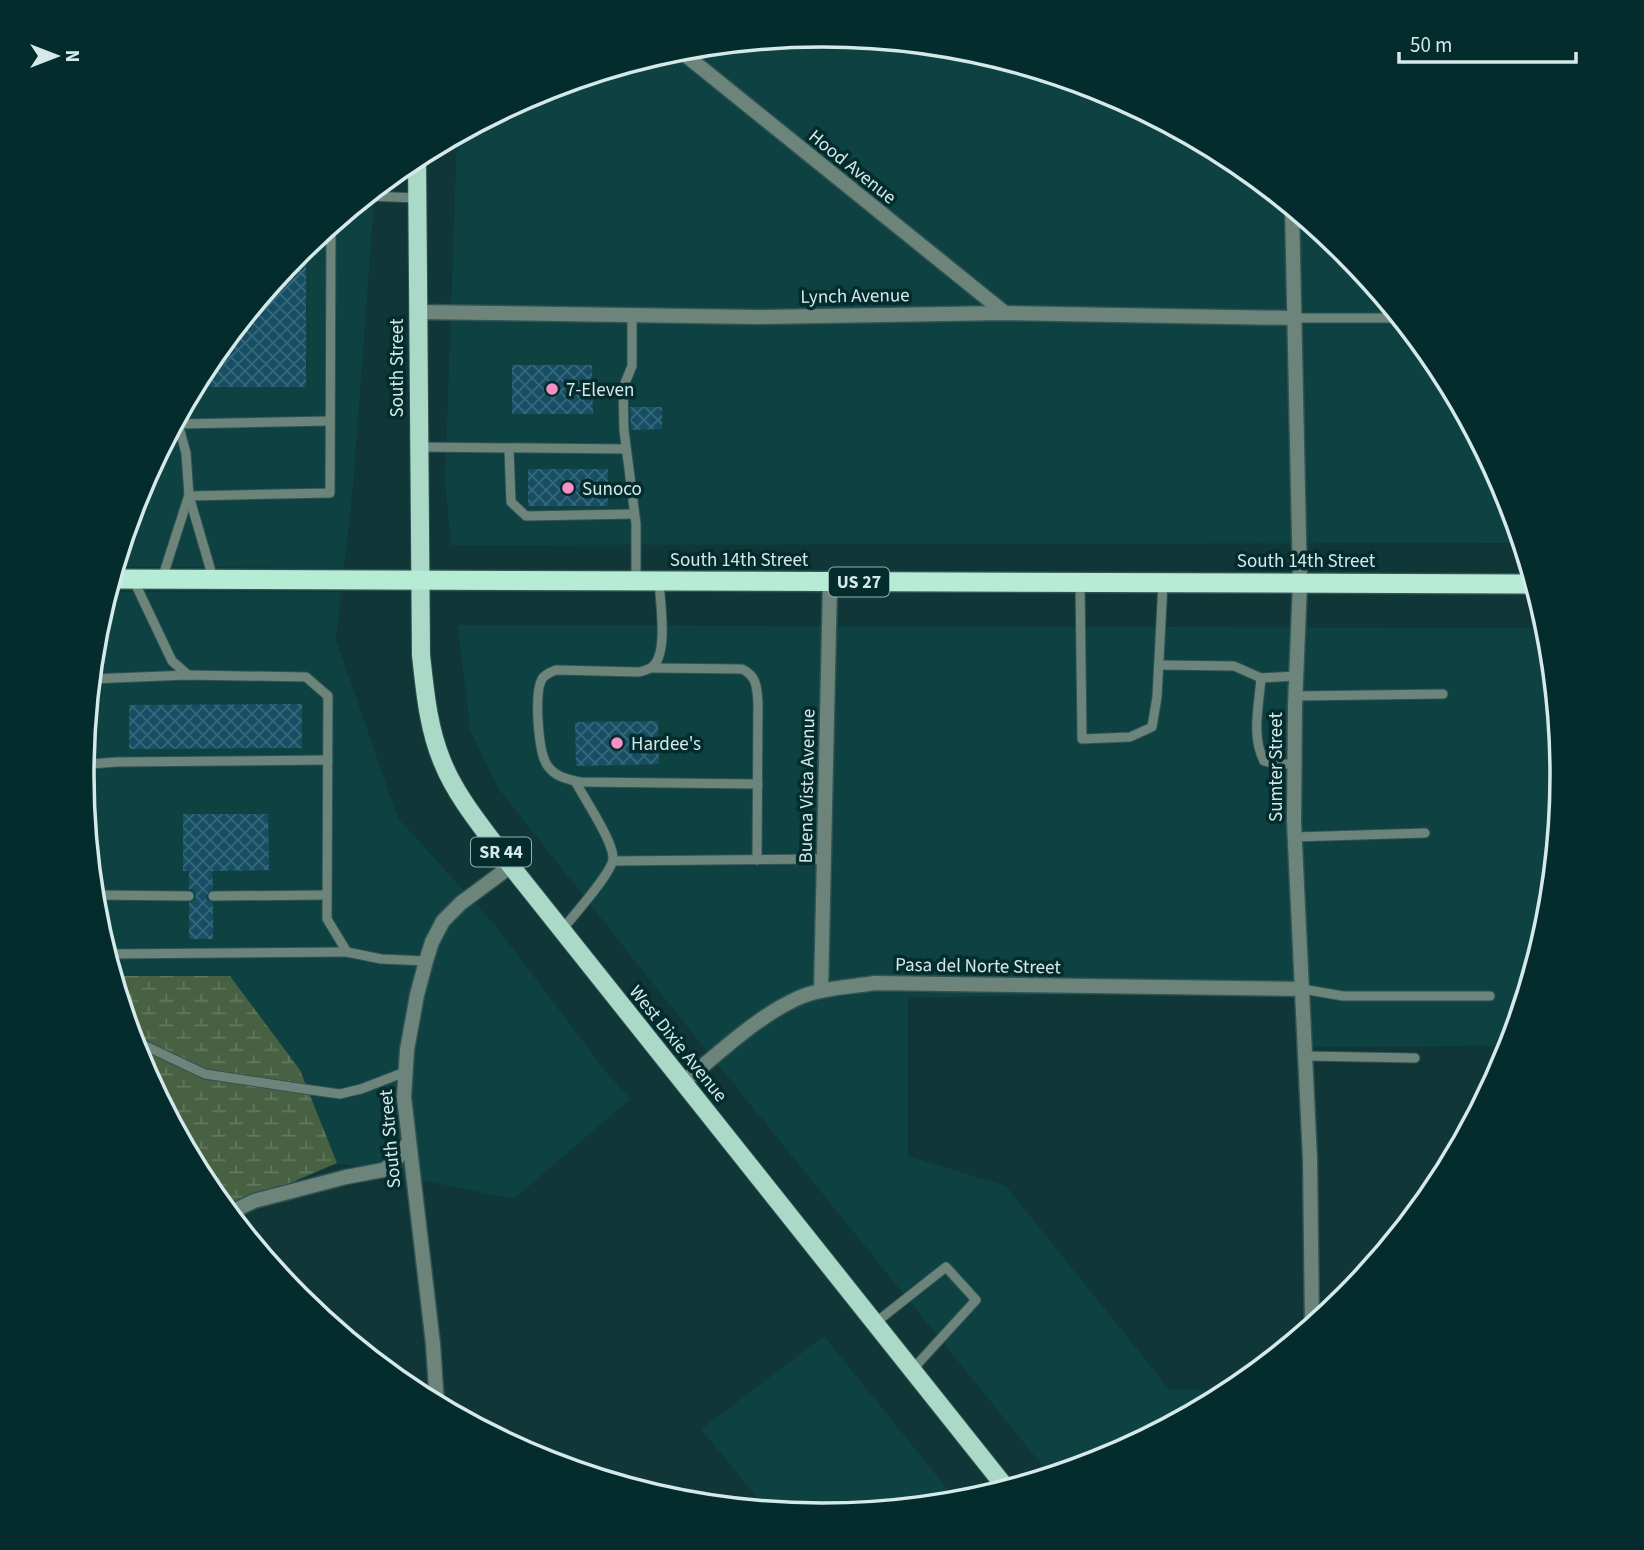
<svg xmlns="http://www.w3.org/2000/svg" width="1644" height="1550" viewBox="0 0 1644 1550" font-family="'Source Sans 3',sans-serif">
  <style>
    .built { fill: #0d4142 }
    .wetland { fill: url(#wetland-marsh) }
    .building { fill: url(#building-cross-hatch) }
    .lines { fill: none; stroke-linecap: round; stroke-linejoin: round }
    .service-casing { stroke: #305353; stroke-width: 11 }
    .minor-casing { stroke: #305353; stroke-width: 17 }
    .primary-casing { stroke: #305353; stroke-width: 20 }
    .trunk-casing { stroke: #305353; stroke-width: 22 }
    .service { stroke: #6d847b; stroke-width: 9 }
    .minor { stroke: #6d847b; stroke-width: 14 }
    .primary { stroke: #aadac7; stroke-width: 18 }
    .trunk { stroke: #b6ebd6; stroke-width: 19 }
    .poi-dot { fill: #f98fc8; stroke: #042c2d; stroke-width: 2.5 }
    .labels { text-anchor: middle; stroke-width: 7; stroke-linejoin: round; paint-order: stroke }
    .shield { fill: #042c2d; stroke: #96b0b1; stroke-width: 2 }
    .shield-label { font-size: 18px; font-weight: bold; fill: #d5e9e9 }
    .street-label { font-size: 19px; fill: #d5e9e9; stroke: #042c2d }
    .poi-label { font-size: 19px; fill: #d5e9e9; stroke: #042c2d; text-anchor: start }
    .rim { fill: none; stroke: #d5e9e9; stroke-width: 3.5 }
  </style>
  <defs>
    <pattern id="wetland-marsh" width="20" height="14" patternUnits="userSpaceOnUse" patternTransform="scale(1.75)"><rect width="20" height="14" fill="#496143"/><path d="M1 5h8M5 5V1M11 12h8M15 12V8" fill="none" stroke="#62785e"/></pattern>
    <pattern id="building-cross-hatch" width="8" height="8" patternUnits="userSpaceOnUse" patternTransform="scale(1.75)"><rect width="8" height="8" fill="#164e63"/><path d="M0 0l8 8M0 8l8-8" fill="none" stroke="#376879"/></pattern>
  </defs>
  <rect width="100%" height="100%" fill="#103637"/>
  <!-- built -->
  <g class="built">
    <polygon points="822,35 967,49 1106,91 1233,160 1346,252 1437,364 1506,492 1521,543 451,545 445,480 457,135 539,91 678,49"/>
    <polygon points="375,189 353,487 344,568 115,567 138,491 207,364 299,251"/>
    <polygon points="108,592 341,592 336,640 398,818 495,925 603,1068 630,1099 514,1199 337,1163 300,1070 140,977 113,976 96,919 82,775 96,630"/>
    <polygon points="458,625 1547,628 1562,775 1548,920 1509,1046 1309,1047 1309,990 908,998 908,1156 1006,1186 1170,1390 1234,1390 1105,1459 1050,1475 665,999 498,788 470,730"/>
    <polygon points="824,1336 958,1502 822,1515 767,1510 701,1429"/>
  </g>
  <!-- wetland -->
  <polygon class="wetland" points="113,976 230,976 300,1070 337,1163 251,1200 230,1215 206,1186 138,1058"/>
  <!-- building -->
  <g class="building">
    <polygon points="306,246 306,387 194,387 207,364"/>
    <polygon points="512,365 592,365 593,414 512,414"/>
    <polygon points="630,407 662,407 662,429 631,430"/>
    <rect x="528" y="469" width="80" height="37"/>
    <polygon points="302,704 302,748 129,749 129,705"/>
    <polygon points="658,721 659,764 576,766 575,722"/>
    <polygon points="183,814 268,814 269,870 212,871 213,889 206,895 207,900 213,903 213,939 189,939 189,903 195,900 196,895 193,890 189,889 189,871 183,871"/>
  </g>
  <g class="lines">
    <defs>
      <g id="service">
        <polyline points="367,196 417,198"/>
        <polyline points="632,314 632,366 623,388 624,430 636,524 636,581"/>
        <polyline points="1293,318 1400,318"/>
        <polyline points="177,420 186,453 189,496 213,578"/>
        <polyline points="179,424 329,421"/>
        <polyline points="418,447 626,449"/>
        <polyline points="509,449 511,502 526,516 634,514"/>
        <polyline points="189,496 330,493 331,225"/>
        <polyline points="133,579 172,661 188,675"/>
        <polyline points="162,579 188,498"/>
        <path d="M659,581C660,601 668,650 654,665C650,670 645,670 639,672L556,670C551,672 545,674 542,679C534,693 538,751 547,765C555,777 567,779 580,782L758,784"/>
        <polyline points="1080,583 1082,739 1130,737 1152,727 1157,697 1163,583"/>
        <polyline points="1159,665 1234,666 1261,678 1296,676"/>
        <path d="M652,668L742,669C757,676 757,688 758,703L757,860"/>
        <path d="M1261,678C1259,705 1251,737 1264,761L1276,764H1294"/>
        <polyline points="91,679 188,675 306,677 328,696 327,919 347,952 381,959 426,961"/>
        <polyline points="1295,696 1443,694"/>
        <polyline points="89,709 90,764 117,762 328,760"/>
        <polyline points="90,764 90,855"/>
        <polyline points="1295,837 1425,833"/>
        <polyline points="613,861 824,859"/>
        <polyline points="94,895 189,896"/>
        <polyline points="213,896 327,895"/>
        <path d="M562,930C572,917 612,873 613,859C614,842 584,798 575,781"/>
        <polyline points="107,954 347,952"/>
        <polyline points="1302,989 1343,996 1490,996"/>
        <polyline points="133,1040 205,1074 311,1090 340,1094 361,1089 405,1072"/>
        <polyline points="1305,1056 1415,1058"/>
        <polyline points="875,1323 946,1267 976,1300 912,1370"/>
      </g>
      <g id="minor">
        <polyline points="678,49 1005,313"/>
        <polyline points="1292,208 1300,583 1295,706 1294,822 1310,1159 1312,1326"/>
        <polyline points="417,312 757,317 1005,313 1293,318"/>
        <polyline points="821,991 830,582"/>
        <path d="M683,1082C719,1054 755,1018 796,999C819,988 850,987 875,983L1302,989"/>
        <polyline points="229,1213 254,1201 346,1177 383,1170 393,1164 408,1143"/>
        <polyline points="437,1404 433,1344 404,1097 407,1050 417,995 426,961 432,942 443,921 461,903 511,866"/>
      </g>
      <path id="primary" d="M417,156L421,655C425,691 428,727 442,761C457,799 487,833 511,866L1007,1489"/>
      <polyline id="trunk" points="112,579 1534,584"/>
    </defs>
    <!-- service casing -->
    <use href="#service" class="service-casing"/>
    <!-- minor casing -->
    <use href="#minor" class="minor-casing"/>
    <!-- primary casing -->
    <use href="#primary" class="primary-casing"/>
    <!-- trunk casing -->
    <use href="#trunk" class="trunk-casing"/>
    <!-- service -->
    <use href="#service" class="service"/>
    <!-- minor -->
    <use href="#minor" class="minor"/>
    <!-- primary -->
    <use href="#primary" class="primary"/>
    <!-- trunk -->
    <use href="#trunk" class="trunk"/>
  </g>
  <!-- markers -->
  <g class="poi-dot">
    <circle cx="552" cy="389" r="7"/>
    <circle cx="568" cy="488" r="7"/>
    <circle cx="617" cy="743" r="7"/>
  </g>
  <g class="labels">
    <!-- shield labels -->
    <g class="shield">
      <rect x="829" y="567.5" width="60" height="29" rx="5"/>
      <rect x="471" y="837.5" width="60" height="29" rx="5"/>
    </g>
    <g class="shield-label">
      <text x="859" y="588">US 27</text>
      <text x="501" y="858">SR 44</text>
    </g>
    <!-- street labels -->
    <g class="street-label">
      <text transform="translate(853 166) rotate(39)" y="7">Hood Avenue</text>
      <text transform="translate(855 295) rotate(-1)" y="7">Lynch Avenue</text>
      <text transform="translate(396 368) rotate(-90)" y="7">South Street</text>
      <text x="739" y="566">South 14th Street</text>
      <text x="1306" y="567">South 14th Street</text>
      <text transform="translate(1275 767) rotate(-90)" y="7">Sumter Street</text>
      <text transform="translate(806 786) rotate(-89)" y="7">Buena Vista Avenue</text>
      <text transform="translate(978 965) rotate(1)" y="7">Pasa del Norte Street</text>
      <text transform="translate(679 1043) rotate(51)" y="7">West Dixie Avenue</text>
      <text transform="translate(389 1139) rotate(-95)" y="7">South Street</text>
    </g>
    <!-- poi labels -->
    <g class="poi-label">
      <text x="566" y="396">7-Eleven</text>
      <text x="582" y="495">Sunoco</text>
      <text x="631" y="750">Hardee's</text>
    </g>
  </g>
  <!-- crop -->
  <path d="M0 0H1644V1550H0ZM94 775a728 728 0 1 1 1456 0a728 728 0 1 1-1456 0Z" fill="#042c2d" fill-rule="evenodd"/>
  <path class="rim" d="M94 775a728 728 0 1 1 1456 0a728 728 0 1 1-1456 0Z"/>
  <!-- north arrow -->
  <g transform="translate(56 56) rotate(90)" stroke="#042c2d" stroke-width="5" paint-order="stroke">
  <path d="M0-5L12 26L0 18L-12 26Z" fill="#d5e9e9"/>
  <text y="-10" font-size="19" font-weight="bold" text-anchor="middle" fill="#d5e9e9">N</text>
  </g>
  <!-- scale -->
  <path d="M1399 52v10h177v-10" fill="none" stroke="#d5e9e9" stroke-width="3.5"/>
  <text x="1410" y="52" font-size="21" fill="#d5e9e9" stroke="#042c2d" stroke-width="5" paint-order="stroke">50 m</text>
</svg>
